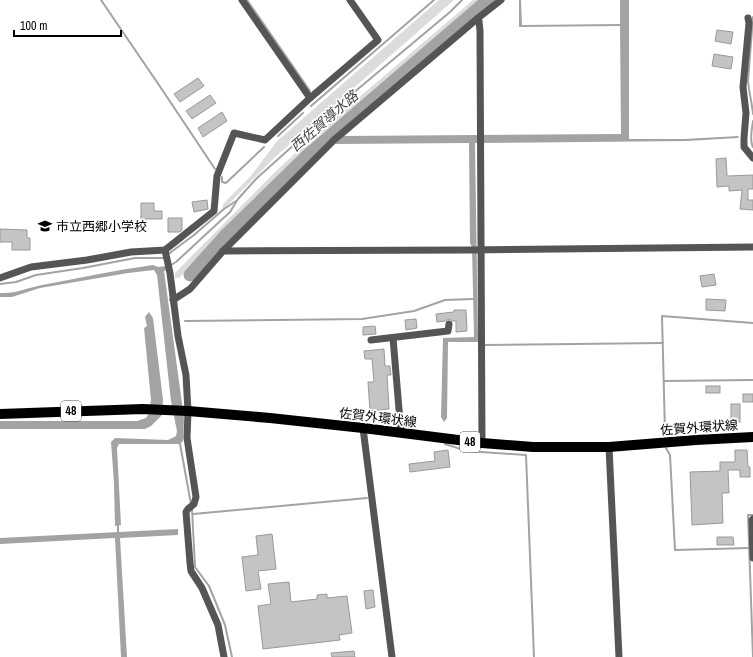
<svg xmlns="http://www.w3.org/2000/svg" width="753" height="657" viewBox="0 0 753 657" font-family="'Archivo Narrow','Noto Sans JP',sans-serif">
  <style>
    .green { fill: #dcdcdc }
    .water { fill: #a3a3a3 }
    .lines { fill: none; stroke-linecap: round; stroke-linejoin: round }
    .stream { stroke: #a3a3a3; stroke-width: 2 }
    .river { stroke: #a3a3a3; stroke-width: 13 }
    .building { fill: #c4c4c4; stroke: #999 }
    .minor { stroke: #555; stroke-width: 7 }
    .primary { stroke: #000; stroke-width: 10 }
    .labels { text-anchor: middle; stroke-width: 3.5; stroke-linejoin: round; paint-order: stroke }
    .shield { fill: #fff; stroke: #4c4c4c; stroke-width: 1 }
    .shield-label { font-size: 12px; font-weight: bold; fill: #000 }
    .poi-label { font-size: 13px; fill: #000; stroke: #fff; text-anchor: start }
    .street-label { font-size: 13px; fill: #000; stroke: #fff }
    .water-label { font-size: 14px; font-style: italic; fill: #444; stroke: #fff }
  </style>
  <rect width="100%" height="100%" fill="#fff"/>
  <!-- green -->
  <g class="green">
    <polygon points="439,0 454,0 274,158 222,211 223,204 250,177 277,141"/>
    <polygon points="473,0 482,0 312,142 179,278 175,278 175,273 275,172 315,135"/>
  </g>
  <!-- water -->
  <g class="water">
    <polygon points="519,0 521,0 522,25 620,24 620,0 629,0 629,139 684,139 739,136 738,138 687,141 475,143 478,342 448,342 447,418 444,422 441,417 443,338 474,337 472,247 470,243 469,143 335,144 344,136 621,134 620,26 519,27"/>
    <path d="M153,265L158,267L166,266L167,270L164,271L184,418L183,441L180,444H119L117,448L121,525L115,526L114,483L111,442L115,438L168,440L176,436L177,431L171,401L157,275L154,270L128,273L40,288L12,297H0V293C16,294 26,288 42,285C79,278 116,270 153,265Z"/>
    <polygon points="149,312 153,318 163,400 162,415 151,426 145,429 0,429 0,421 137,421 146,418 149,413 151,400 144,328 147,326 145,317"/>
    <polygon points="178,529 178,535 120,538 127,657 121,657 115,538 0,544 0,538"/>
  </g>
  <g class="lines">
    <!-- stream -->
    <g class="stream">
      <polyline points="101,0 161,88 215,169"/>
      <polyline points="247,0 310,91"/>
      <path d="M753,17L748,81C749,92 752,103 753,114"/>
      <polyline points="311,106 434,0"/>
      <path d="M753,121C752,129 749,140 753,147"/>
      <polyline points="278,136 303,113"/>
      <polyline points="222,177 222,182 226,183 264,147"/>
      <polyline points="171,265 176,262 230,212 238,199 257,178 334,109 450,12 462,0"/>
      <polyline points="0,284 16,282 36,275 83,268 135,258 163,258 194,235 224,209 236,201"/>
      <polyline points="185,321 362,319 414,311 445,300 473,299"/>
      <polyline points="484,345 663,343"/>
      <polyline points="664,381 753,380"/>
      <polyline points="665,432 662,316 753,323"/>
      <polyline points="180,444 191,504"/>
      <polyline points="445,444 467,451 526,455 534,657"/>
      <polyline points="666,448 670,455 675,550 749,548"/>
      <polyline points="192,509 195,567 209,586 225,625 232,657"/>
      <polyline points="193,514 367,498"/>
      <polyline points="118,533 118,524"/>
      <polyline points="753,657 748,515 753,515"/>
    </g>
    <!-- river -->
    <polyline class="river" points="190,275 225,236 309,154 488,0"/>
  </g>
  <!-- building -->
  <g class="building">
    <polygon points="717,30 733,32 731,44 715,41"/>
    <polygon points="714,54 733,57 731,69 712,66"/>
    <polygon points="198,78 204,86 180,102 174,94"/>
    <polygon points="210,95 216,103 192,119 186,111"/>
    <polygon points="222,112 227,121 203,137 198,128"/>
    <polygon points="726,158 727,176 753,175 753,189 748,189 748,200 753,200 753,210 740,209 742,190 729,191 729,186 717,187 716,159"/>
    <polygon points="207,200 208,209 194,212 192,202"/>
    <polygon points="141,203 154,203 154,211 162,211 162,219 141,219"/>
    <polygon points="168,218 182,218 182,230 180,232 168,232"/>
    <polygon points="0,229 27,230 27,238 30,238 30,250 12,250 12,242 0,242"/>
    <polygon points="714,274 716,285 702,287 700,276"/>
    <polygon points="706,299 726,300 725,311 706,310"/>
    <polygon points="454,310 466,310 467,331 456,332 456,321 453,321 449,319 445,321 437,322 436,314 454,312"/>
    <polygon points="416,319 417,328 406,330 405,320"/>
    <polygon points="375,326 376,334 363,335 363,327"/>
    <polygon points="384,349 385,366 390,366 391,375 387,375 389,409 370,411 368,382 374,382 372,359 365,359 364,351"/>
    <rect x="706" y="386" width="14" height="7"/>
    <rect x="743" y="394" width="10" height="8"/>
    <rect x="731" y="404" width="9" height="18"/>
    <polygon points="448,450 450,467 410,472 409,464 435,461 434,452"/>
    <polygon points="735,450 747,450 748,467 750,467 750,477 740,477 740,470 728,470 729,493 722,493 723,523 692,525 690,472 720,471 720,462 735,462"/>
    <polygon points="272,534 276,569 258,571 261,589 246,591 242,557 258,555 256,536"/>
    <polygon points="717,537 733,537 734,545 717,545"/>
    <polygon points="289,582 291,602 317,599 317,595 327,594 327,598 347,596 352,633 339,635 340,640 263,649 258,606 271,604 268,584"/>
    <polygon points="373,590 375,607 366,609 364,591"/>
    <polygon points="354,651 355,657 332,657 331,653"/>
  </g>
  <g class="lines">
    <!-- minor -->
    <g class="minor">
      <polyline points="242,0 310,98"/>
      <polyline points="478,18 479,21 480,31 482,443"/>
      <polyline points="748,18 749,23 743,87 746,113 744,138 744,147 753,158"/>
      <polyline points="165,250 170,273 178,336 186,375 188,411 187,438 196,497 194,504 188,509 186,512 190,563 191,571 202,588 218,625 224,657"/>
      <polyline points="223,251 469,250 753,247"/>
      <polyline points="0,278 31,267 87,260 131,252 165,250 214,211 217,176 234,133 265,140 310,98 378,40 350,0"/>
      <polyline points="173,300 190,289 223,251 334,140 478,18 501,0"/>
      <polyline points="393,338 401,433"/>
      <polyline points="371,340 448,331 449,324"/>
      <polyline points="363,428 392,657"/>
      <polyline points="609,447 619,657"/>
      <polyline points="753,519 752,520 753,558"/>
    </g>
    <!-- primary -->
    <polyline class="primary" points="0,414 143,409 188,411 270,418 363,428 482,443 533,447 609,447 696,440 753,437"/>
  </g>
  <!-- icons -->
  <defs>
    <symbol id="school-bare" viewBox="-9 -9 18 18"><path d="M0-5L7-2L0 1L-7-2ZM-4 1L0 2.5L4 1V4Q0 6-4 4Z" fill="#000" stroke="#fff" stroke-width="2.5" paint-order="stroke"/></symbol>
  </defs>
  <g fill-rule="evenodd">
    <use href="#school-bare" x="35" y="216" width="20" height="20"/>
  </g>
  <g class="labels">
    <!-- shield labels -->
    <g class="shield">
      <rect x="61" y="401" width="20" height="20" rx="3"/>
      <rect x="460" y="432" width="20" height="20" rx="3"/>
    </g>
    <g class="shield-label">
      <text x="71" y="415">48</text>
      <text x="470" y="446">48</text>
    </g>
    <!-- poi labels -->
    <g class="poi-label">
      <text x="56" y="231">市立西郷小学校</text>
    </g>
    <!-- street labels -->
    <g class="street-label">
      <text transform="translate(378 417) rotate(7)" y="5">佐賀外環状線</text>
      <text transform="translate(699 427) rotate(-4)" y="5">佐賀外環状線</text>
    </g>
    <!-- water labels -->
    <g class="water-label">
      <text transform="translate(324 121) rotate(-41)" y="5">西佐賀導水路</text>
    </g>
  </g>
  <!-- scale -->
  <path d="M14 30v6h107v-6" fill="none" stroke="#000000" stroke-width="2"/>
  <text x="20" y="30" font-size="12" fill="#000000" stroke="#ffffff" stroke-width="3" paint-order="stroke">100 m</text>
</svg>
